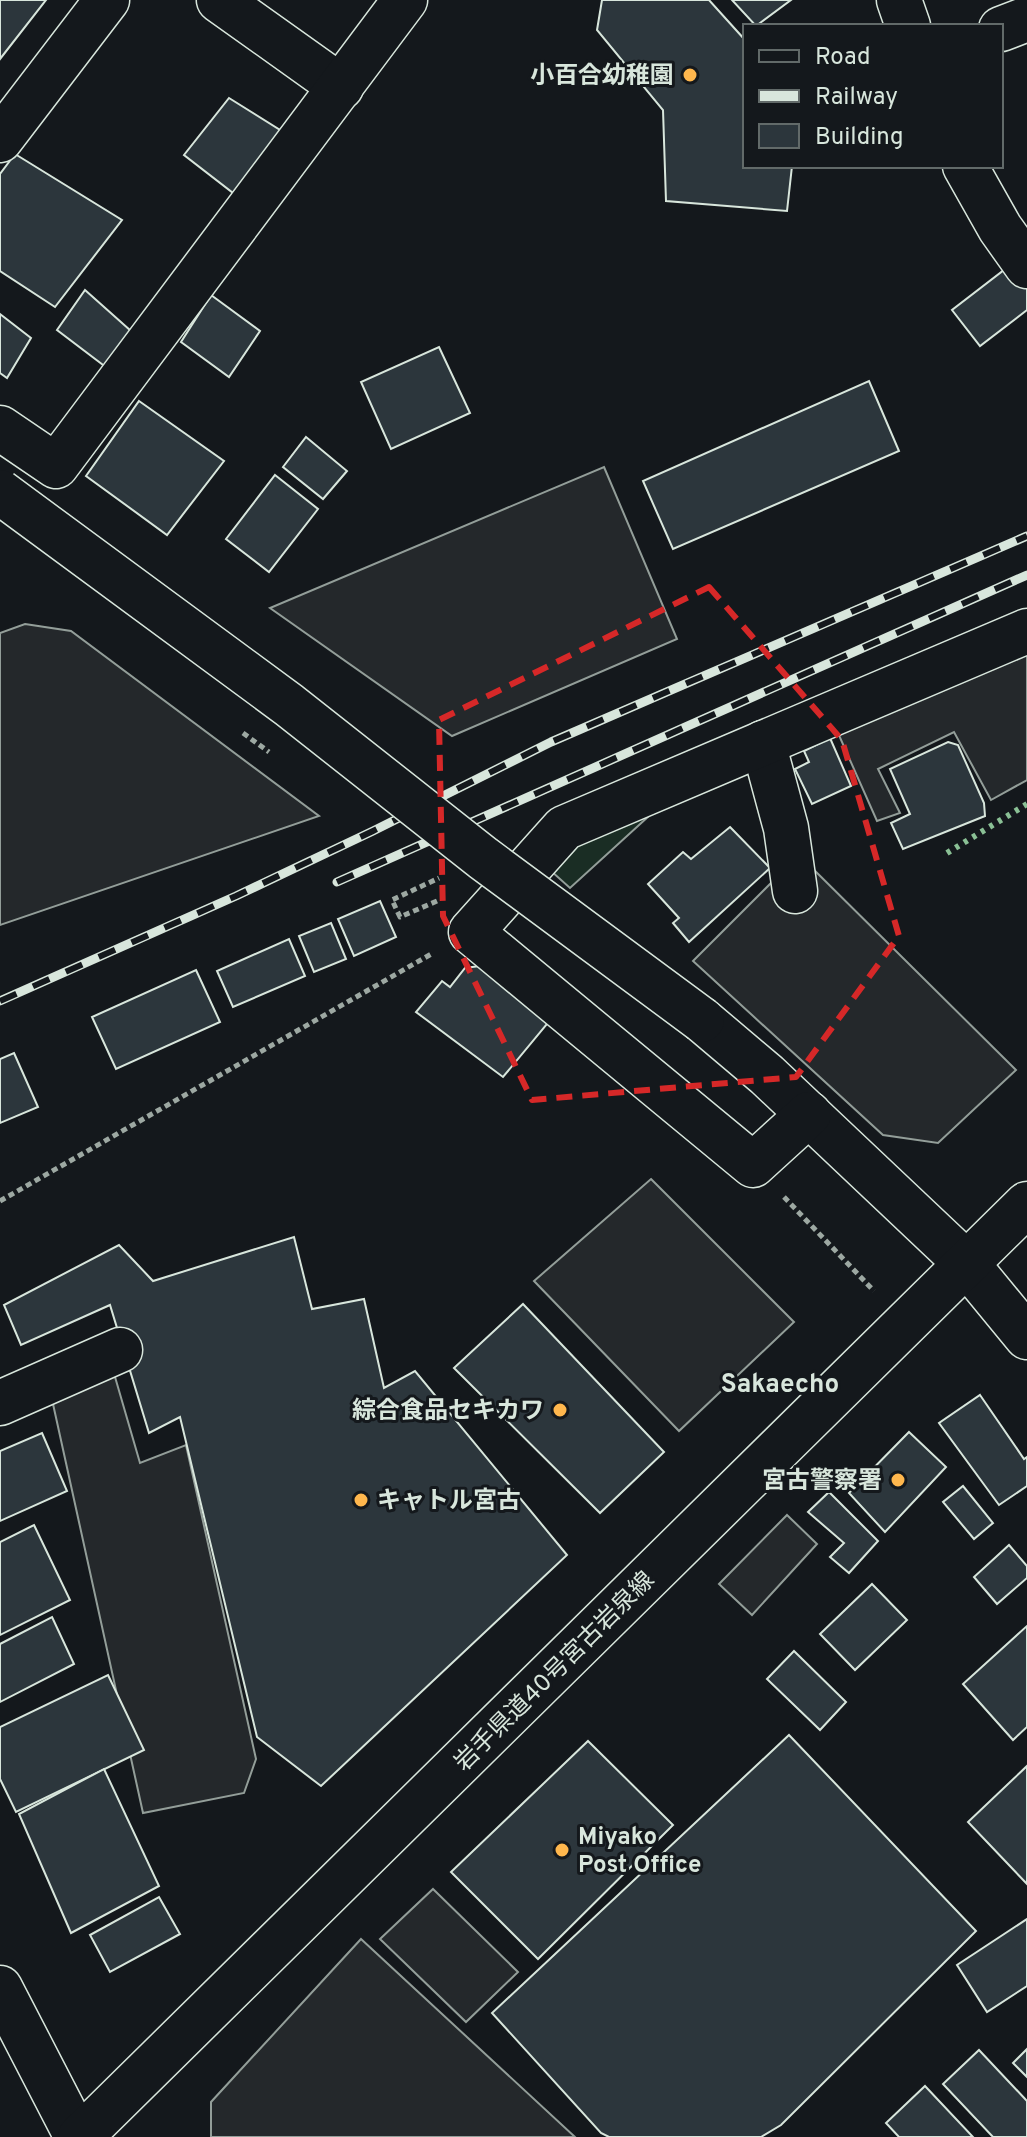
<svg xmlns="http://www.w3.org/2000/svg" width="1027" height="2137" viewBox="0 0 1027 2137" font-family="Overpass,'Noto Sans JP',sans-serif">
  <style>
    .green { fill: #1a2d24; stroke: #939e99; stroke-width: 2 }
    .parking { fill: #24282b; stroke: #939e99; stroke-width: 2 }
    .building { fill: #2c363c; stroke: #d8e6dc; stroke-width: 2 }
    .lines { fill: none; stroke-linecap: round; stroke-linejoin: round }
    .minor-casing { stroke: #d8e6dc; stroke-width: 47 }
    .major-casing { stroke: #d8e6dc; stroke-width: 47 }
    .path { stroke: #9da8a2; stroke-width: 5; stroke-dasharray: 6 4; stroke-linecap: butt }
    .minor { stroke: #14181c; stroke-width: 44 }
    .major { stroke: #14181c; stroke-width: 44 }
    .rail-casing { stroke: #d8e6dc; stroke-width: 9 }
    .rail { stroke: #14181c; stroke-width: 6; stroke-dasharray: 18; stroke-linecap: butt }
    .minor-bridge-casing { stroke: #d8e6dc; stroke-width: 47; stroke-linecap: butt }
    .minor-bridge { stroke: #14181c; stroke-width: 44 }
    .hedge { stroke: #8ac095; stroke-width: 6; stroke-dasharray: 4 6; stroke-linecap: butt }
    .marked { fill: none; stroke: #d62828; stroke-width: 6; stroke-dasharray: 16 10; stroke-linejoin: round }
    .poi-dot { fill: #ffb74d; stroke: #14181c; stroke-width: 3 }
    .labels { text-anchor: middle; stroke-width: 6; stroke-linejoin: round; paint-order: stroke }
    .poi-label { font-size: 24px; font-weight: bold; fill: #d8e6dc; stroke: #14181c; text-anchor: end }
    .street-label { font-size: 24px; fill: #d8e6dc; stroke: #14181c }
    .neighbourhood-label { font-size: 26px; font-weight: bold; fill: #d8e6dc; stroke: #14181c }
  </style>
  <rect width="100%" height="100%" fill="#14181c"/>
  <!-- green -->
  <polygon class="green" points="672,795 570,888 541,862"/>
  <!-- parking -->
  <g class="parking">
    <polygon points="604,467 677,639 452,736 270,608"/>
    <polygon points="25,624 71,631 319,816 0,925 0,633"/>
    <polygon points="1027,642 1027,780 991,800 954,732 878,769 900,813 877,821 834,724"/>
    <polygon points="799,855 1016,1070 938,1143 883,1135 693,961"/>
    <polygon points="651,1179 794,1322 679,1431 534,1281"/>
    <polygon points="104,1339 140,1463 186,1445 256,1759 244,1793 143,1813 44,1363"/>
    <polygon points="787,1515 817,1544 752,1615 719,1584"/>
    <polygon points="433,1889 518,1972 466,2022 380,1939"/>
    <polygon points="361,1939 575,2137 211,2137 211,2102"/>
  </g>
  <!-- building -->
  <g class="building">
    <polygon points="0,0 46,0 0,59"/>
    <polygon points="602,0 709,0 745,40 745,166 792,166 787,211 666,201 663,110 597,30"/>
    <polygon points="732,0 791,0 756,26"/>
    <polygon points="229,98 288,135 237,196 184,155"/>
    <polygon points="15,154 122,220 55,307 0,271 0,174"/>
    <polygon points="1017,260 1027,273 1027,310 980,346 952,310"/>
    <polygon points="85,290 131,331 111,371 57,330"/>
    <polygon points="211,295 260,331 229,377 181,342"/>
    <polygon points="0,314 31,338 7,378 0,373"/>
    <polygon points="439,347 470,413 391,449 361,382"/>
    <polygon points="869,381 899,451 673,549 643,481"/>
    <polygon points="139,401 224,461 167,535 86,476"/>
    <polygon points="306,437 347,471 323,499 283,467"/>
    <polygon points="275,475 318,509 269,572 226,539"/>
    <polygon points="830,738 851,786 812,804 795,769 809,762 804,751"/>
    <polygon points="948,742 958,745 984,803 985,816 903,849 891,823 910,814 890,769"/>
    <polygon points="730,827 770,868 689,942 673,923 679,918 648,884 683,852 691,859"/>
    <polygon points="380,901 396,937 354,956 338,919"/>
    <polygon points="331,923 346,959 314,972 299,936"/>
    <polygon points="289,939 305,976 233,1007 217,971"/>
    <polygon points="487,965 552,1018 503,1077 416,1012 442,981 450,987 465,968"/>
    <polygon points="196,970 220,1022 116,1069 92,1017"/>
    <polygon points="14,1053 38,1107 0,1123 0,1059"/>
    <polygon points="294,1237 312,1309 364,1299 384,1388 415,1371 567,1555 321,1786 257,1737 180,1417 149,1433 110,1305 21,1345 4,1305 119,1245 153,1281"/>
    <polygon points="523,1304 664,1452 600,1513 454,1368"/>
    <polygon points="980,1395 1024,1459 1027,1457 1027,1486 999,1505 939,1423"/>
    <polygon points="909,1432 946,1467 885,1532 849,1493"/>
    <polygon points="42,1433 67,1491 0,1521 0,1451"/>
    <polygon points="963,1486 993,1523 974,1539 943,1502"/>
    <polygon points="829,1492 878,1541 849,1573 830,1557 844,1543 808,1512"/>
    <polygon points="34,1525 70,1600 0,1635 0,1542"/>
    <polygon points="1009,1545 1027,1566 1027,1578 997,1604 974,1577"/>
    <polygon points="872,1584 907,1620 855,1670 820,1634"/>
    <polygon points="52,1617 74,1664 0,1702 0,1644"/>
    <polygon points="1027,1626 1027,1727 1013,1740 963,1684"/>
    <polygon points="794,1651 846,1702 820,1730 767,1679"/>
    <polygon points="108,1675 144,1750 16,1812 0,1779 0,1727"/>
    <polygon points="789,1735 976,1931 781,2125 761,2137 609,2137 601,2133 492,2013"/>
    <polygon points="588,1741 673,1825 538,1959 451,1872"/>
    <polygon points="1027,1766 1027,1884 968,1822"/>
    <polygon points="104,1769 159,1886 71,1933 19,1814"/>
    <polygon points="159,1897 180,1934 110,1972 90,1935"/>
    <polygon points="1027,1919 1027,1986 987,2012 957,1965"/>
    <polygon points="1027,2049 1027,2077 1013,2063"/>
    <polygon points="979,2050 1027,2101 1027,2137 993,2137 943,2084"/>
    <polygon points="925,2086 973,2137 899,2137 886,2123"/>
  </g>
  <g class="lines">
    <defs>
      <g id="minor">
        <polyline points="219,0 341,87"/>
        <polyline points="899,0 908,26"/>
        <polyline points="1001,29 1027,19"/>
        <polyline points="0,140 107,0"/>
        <polyline points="965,166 1000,228 1027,266"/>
        <polyline points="0,428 56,466 405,0"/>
        <polyline points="763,743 786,828 795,891"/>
        <polyline points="702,1020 767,1075 967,1264 1027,1337"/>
        <polyline points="809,1114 753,1165 471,932 564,828 1027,631"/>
        <polyline points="0,1403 120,1350"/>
      </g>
      <g id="major">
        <polyline points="0,1988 77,2137"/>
        <polyline points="80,2137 1027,1204"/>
      </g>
    </defs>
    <!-- minor casing -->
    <use href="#minor" class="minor-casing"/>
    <!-- major casing -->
    <use href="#major" class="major-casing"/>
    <!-- path -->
    <g class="path">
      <polyline points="243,733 269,752"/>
      <polyline points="437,901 400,917 392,900 439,878"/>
      <polyline points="784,1197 874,1291"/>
      <polyline points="0,1201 433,953"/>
    </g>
    <!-- minor -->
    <use href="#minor" class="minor"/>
    <!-- major -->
    <use href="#major" class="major"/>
    <defs>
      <g id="rail">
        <polyline points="337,882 1027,575"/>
        <polyline points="0,1001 236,896 373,831 551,742 1027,536"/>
      </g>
    </defs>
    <!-- rail casing -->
    <use href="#rail" class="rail-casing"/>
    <!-- rail -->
    <use href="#rail" class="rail"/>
    <defs>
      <polyline id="minor-bridge" points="0,492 289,705 483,858 702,1020"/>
    </defs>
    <!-- minor-bridge casing -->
    <use href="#minor-bridge" class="minor-bridge-casing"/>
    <!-- minor-bridge -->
    <use href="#minor-bridge" class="minor-bridge"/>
    <!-- hedge -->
    <polyline class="hedge" points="947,853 1027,804"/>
  </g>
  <!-- marked area -->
  <path class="marked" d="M709,587L842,740L899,936L796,1077L532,1100L443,916L439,720Z"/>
  <!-- markers -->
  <g class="poi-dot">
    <circle cx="690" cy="75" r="8"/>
    <circle cx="560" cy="1410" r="8"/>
    <circle cx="898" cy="1480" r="8"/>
    <circle cx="361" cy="1500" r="8"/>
    <circle cx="562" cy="1850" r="8"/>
  </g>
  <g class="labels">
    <!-- poi labels -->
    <g class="poi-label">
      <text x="674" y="83">小百合幼稚園</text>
      <text x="544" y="1418">綜合食品セキカワ</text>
      <text x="882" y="1488">宮古警察署</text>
      <text x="377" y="1508" text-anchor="start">キャトル宮古</text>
      <text x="578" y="1844" text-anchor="start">Miyako<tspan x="578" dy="28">Post Office</tspan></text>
    </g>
    <!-- street labels -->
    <g class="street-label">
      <text transform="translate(554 1671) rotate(-45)" y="8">岩手県道40号宮古岩泉線</text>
    </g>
    <!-- neighbourhood labels -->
    <g class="neighbourhood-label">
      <text x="780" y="1392">Sakaecho</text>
    </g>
  </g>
  <!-- legend -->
  <rect x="743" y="24" width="260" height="144" fill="#14181c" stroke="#626a69" stroke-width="2"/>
  <rect x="759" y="50" width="40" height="12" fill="#14181c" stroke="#626a69" stroke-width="2"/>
  <text x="815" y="64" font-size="24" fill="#d8e6dc">Road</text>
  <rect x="759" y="90" width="40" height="12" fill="#d8e6dc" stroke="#626a69" stroke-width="2"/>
  <text x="815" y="104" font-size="24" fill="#d8e6dc">Railway</text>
  <rect x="759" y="124" width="40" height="24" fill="#2c363c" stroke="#626a69" stroke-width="2"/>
  <text x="815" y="144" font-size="24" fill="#d8e6dc">Building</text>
</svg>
